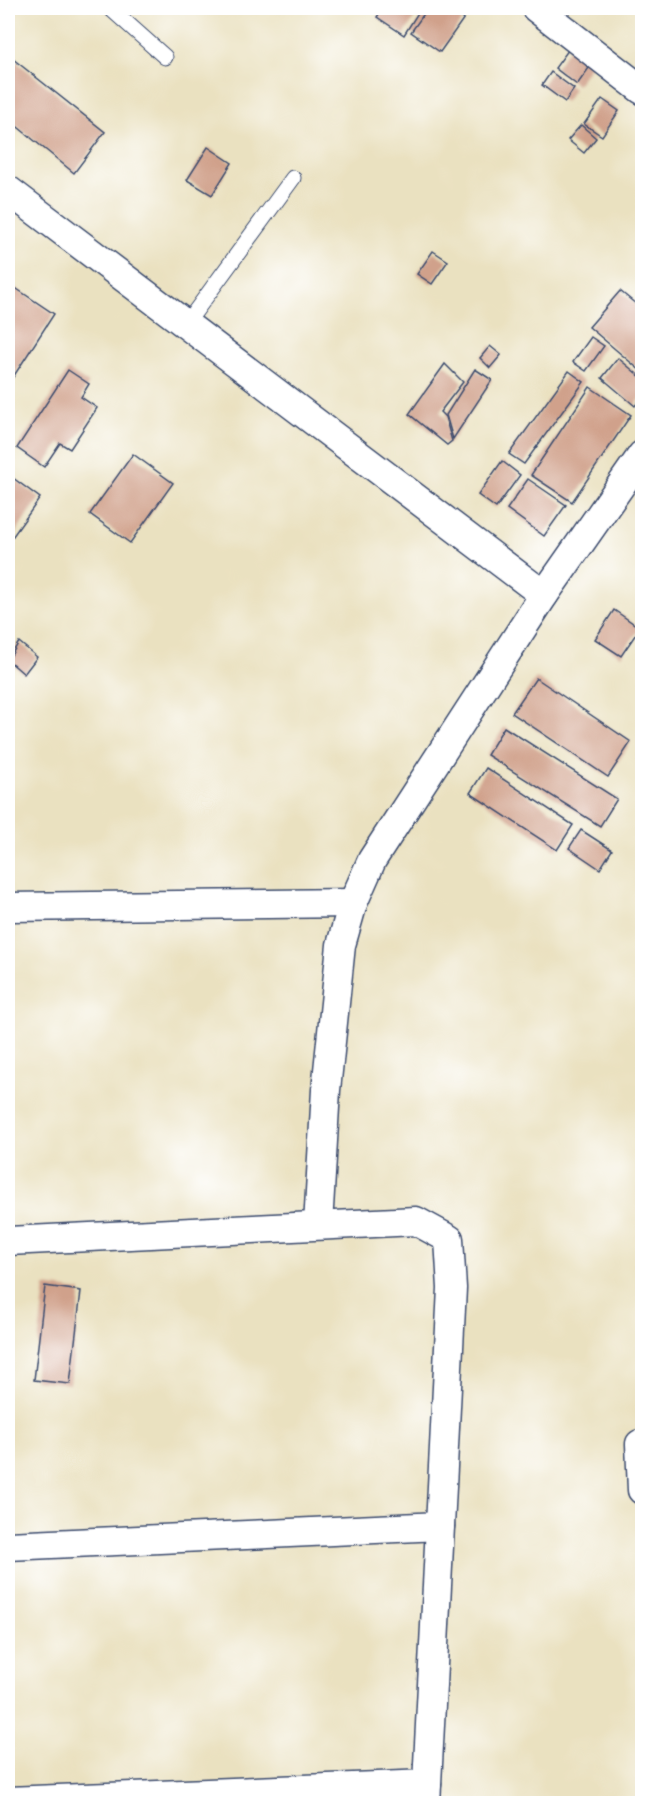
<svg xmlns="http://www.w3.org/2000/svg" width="650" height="1811" viewBox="0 0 650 1811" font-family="Mali,sans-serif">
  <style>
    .building { fill: #d0a18b }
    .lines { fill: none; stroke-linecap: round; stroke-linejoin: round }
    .lane-casing { stroke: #3a4a6d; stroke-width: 17 }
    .street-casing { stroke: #3a4a6d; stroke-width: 31 }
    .lane { stroke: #fff; stroke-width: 15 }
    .street { stroke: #fff; stroke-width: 28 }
  </style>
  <rect width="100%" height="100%" fill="#fff"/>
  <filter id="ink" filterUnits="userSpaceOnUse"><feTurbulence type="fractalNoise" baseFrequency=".0167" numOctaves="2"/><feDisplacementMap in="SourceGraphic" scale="12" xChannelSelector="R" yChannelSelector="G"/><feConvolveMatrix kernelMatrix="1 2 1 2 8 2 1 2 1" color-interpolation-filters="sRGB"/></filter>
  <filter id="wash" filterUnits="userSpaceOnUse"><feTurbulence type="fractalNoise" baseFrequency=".008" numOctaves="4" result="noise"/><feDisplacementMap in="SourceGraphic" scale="24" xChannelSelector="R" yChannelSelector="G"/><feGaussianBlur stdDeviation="1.35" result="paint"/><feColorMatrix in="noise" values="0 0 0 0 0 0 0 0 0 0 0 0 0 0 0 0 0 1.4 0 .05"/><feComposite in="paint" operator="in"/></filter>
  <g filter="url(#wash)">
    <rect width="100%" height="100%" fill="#eae1c0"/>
    <g id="blocks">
      <!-- building -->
      <g class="building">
        <polygon points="383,8 421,8 404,35 377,17"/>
        <polygon points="428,8 471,8 440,52 411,32"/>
        <polygon points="574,42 596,58 577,85 555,68"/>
        <polygon points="8,55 105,132 74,173 8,119"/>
        <polygon points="551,72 574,89 565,102 542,85"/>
        <polygon points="602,99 619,111 602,136 584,124"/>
        <polygon points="581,125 596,138 584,153 568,140"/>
        <polygon points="208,147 232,163 212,195 187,180"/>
        <polygon points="433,251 448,261 432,284 417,274"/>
        <polygon points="8,283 54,314 8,385"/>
        <polygon points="620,291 642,309 642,372 589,327"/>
        <polygon points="591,337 604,346 586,371 573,362"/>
        <polygon points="490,346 501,355 490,368 480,358"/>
        <polygon points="618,358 642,378 642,397 635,406 602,378"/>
        <polygon points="445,364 463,382 440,412 445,417 452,441 447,445 409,414"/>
        <polygon points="475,369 492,380 453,439 446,415"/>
        <polygon points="68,370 89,384 81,397 97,408 70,449 60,443 44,467 17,448"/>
        <polygon points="569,371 584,382 524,464 509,454"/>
        <polygon points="590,387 631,415 572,502 531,475"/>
        <polygon points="133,454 173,483 130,543 90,514"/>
        <polygon points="502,461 520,475 496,508 478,495"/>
        <polygon points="9,475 40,498 8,543 8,476"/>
        <polygon points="528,479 566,505 544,536 507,509"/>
        <polygon points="614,610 640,628 621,656 595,639"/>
        <polygon points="19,642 37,657 24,674 8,660"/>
        <polygon points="536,678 631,742 608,777 512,713"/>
        <polygon points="504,727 617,799 600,826 487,755"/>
        <polygon points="486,768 573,825 557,850 470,793"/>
        <polygon points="581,830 612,850 600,869 569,848"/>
        <polygon points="45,1286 81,1291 70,1384 34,1380"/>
      </g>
    </g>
  </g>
  <g filter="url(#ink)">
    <use href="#blocks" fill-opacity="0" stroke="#3a4a6d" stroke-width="1.5"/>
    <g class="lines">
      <defs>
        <g id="lane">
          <polyline points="110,8 165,57"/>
          <polyline points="186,324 293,178"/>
        </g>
        <g id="street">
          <polyline points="536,8 642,90"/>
          <polyline points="8,190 544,595"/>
          <polyline points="8,907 353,903"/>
          <polyline points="318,1225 326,1090 341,945 353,903 372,860 544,595 642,455"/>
          <polyline points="8,1241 416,1221 449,1239 452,1288 426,1804"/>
          <polyline points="640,1444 642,1490"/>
          <polyline points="8,1546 440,1526"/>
          <polyline points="8,1801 427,1784"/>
        </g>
      </defs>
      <!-- lane casing -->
      <use href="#lane" class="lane-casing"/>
      <!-- street casing -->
      <use href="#street" class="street-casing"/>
      <!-- lane -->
      <use href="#lane" class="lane"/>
      <!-- street -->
      <use href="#street" class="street"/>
    </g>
  </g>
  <!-- margin -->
  <rect width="650" height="1811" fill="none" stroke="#fff" stroke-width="30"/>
</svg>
